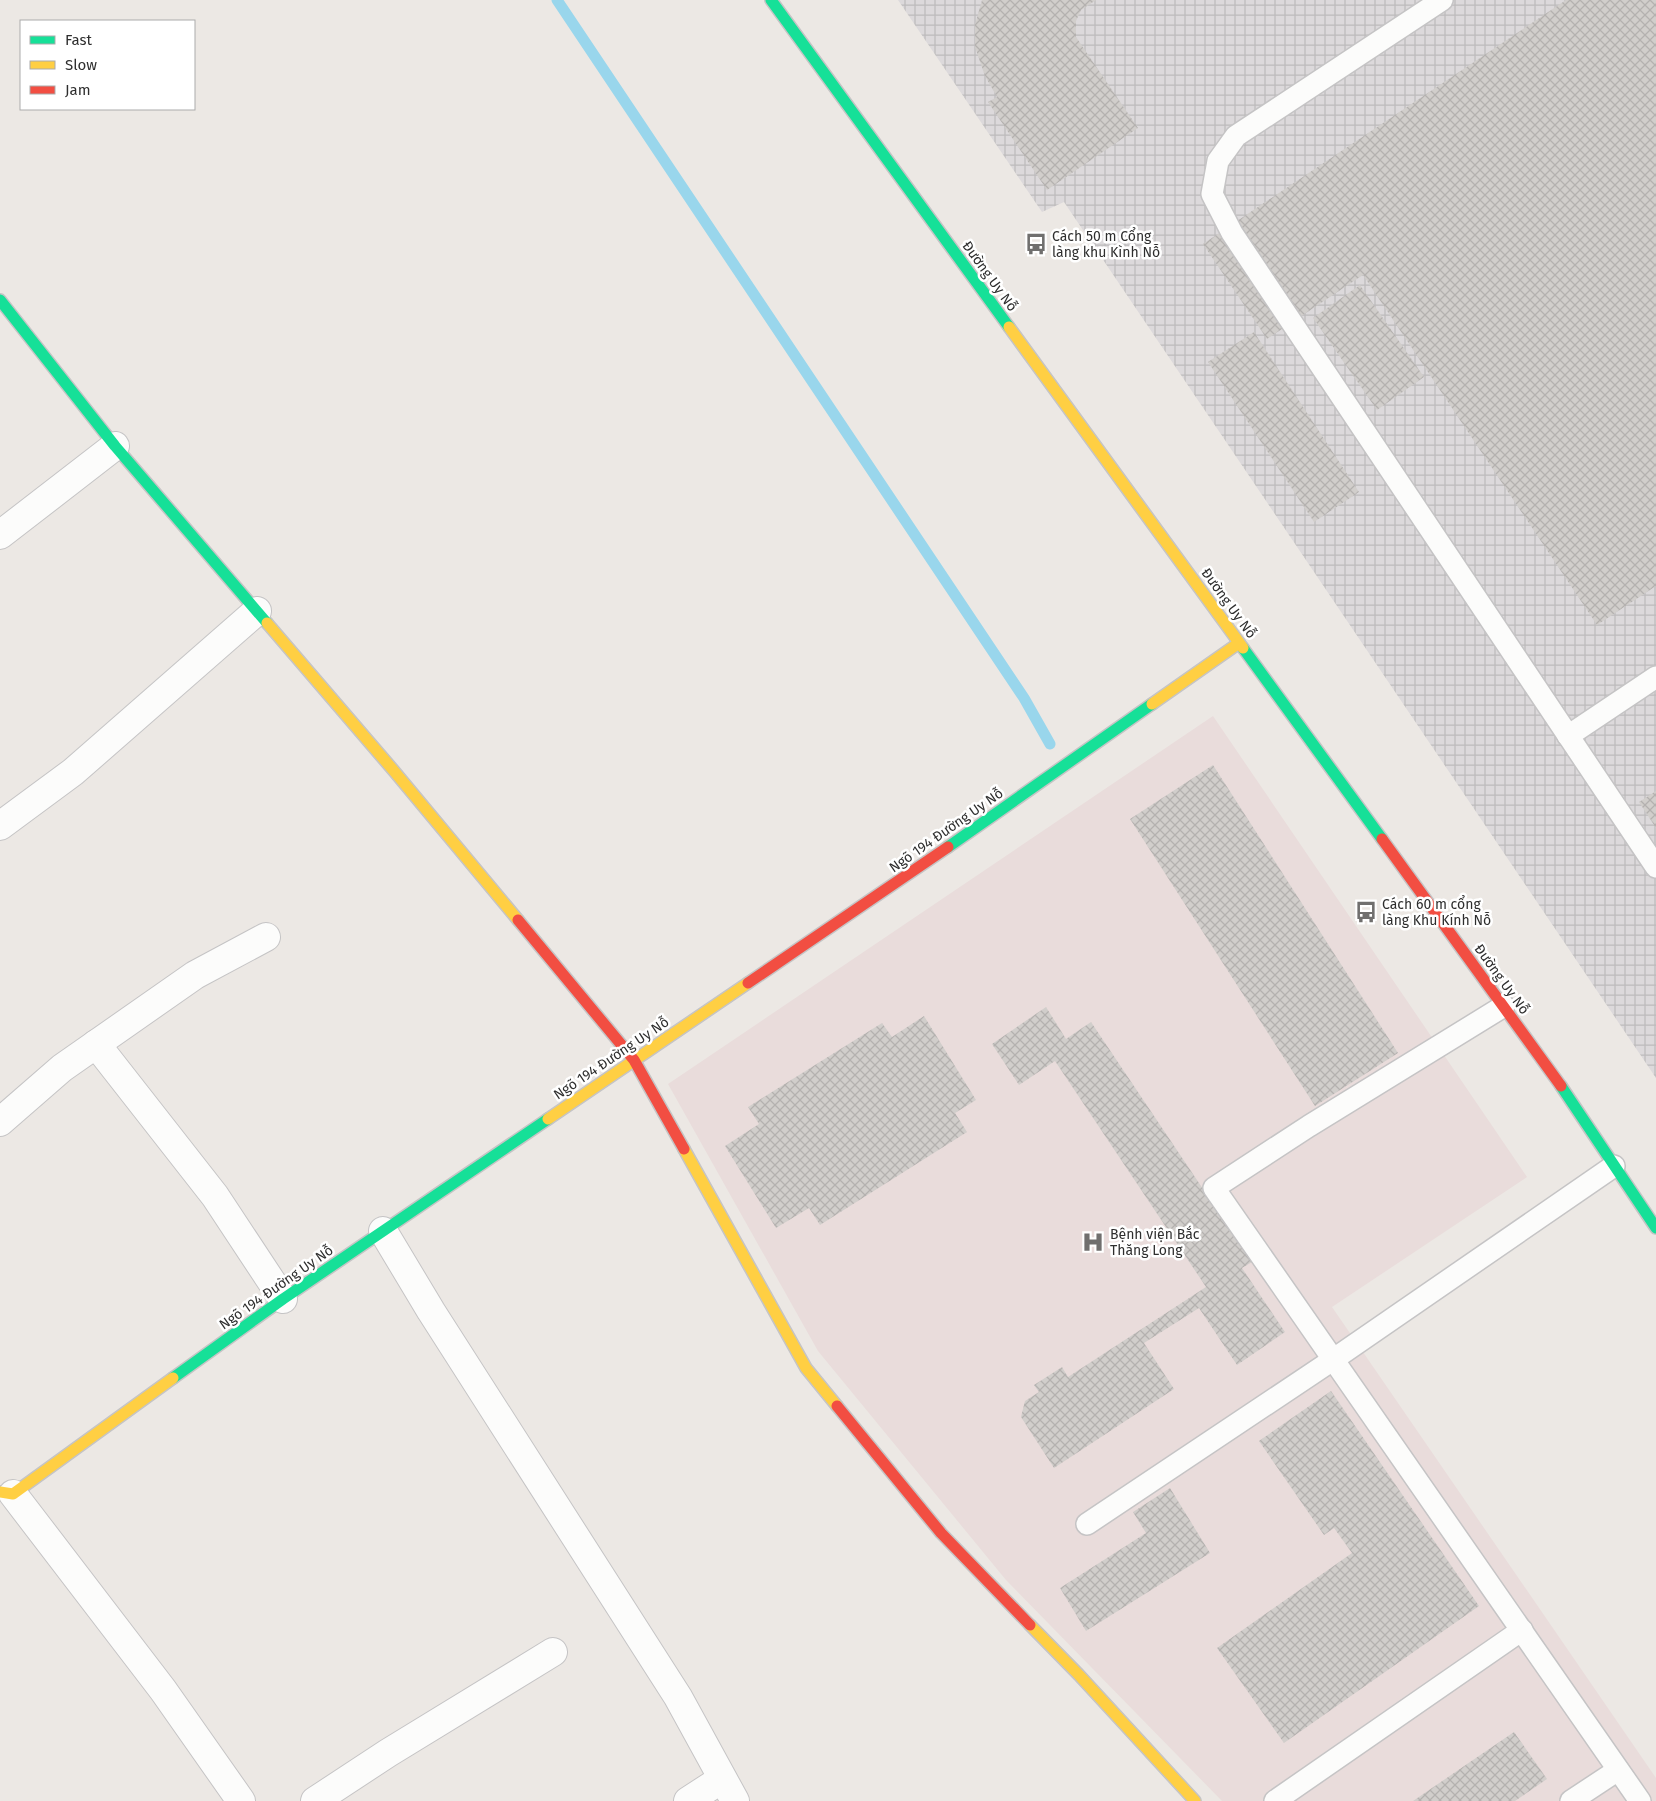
<svg xmlns="http://www.w3.org/2000/svg" width="1656" height="1801" font-family="'Fira Sans',sans-serif">
<style>
.industrial{fill:url(#industrial-grid)}
.medical{fill:#e9dcdb}
.lines{fill:none;stroke-linecap:round;stroke-linejoin:round}
.stream{stroke:#99d6ec;stroke-width:11}
.building{fill:url(#building-cross-hatch)}
.lane-casing{stroke:#c5c4c5;stroke-width:24}
.street-casing{stroke:#c5c4c5;stroke-width:30}
.fast-casing{stroke:#c5c4c5;stroke-width:14}
.slow-casing{stroke:#c5c4c5;stroke-width:14}
.jam-casing{stroke:#c5c4c5;stroke-width:14}
.lane{stroke:#fcfcfb;stroke-width:21}
.street{stroke:#fcfcfb;stroke-width:28}
.fast{stroke:#16e098;stroke-width:11}
.slow{stroke:#ffcf43;stroke-width:11}
.jam{stroke:#f24e42;stroke-width:11}
.labels{text-anchor:middle;stroke-width:5;stroke-linejoin:round;paint-order:stroke}
.poi-label{font-size:14px;fill:#2e2e2e;stroke:#fff;text-anchor:start}
.street-label{font-size:14px;fill:#2e2e2e;stroke:#fff}
</style>
<defs>
<pattern id="industrial-grid" width="8" height="8" patternUnits="userSpaceOnUse" patternTransform="scale(1.25)"><rect width="8" height="8" fill="#dcd9db"/><path d="M0 4h8M4 0v8" fill="none" stroke="#bdbbbc"/></pattern>
<pattern id="building-cross-hatch" width="8" height="8" patternUnits="userSpaceOnUse" patternTransform="scale(1.25)"><rect width="8" height="8" fill="#d1cecb"/><path d="M0 0l8 8M0 8l8-8" fill="none" stroke="#b4b1af"/></pattern>
</defs>
<rect width="100%" height="100%" fill="#ece8e4"/>
<!-- industrial -->
<polygon class="industrial" points="898,0 1656,0 1656,1078 1064,202 1042,212"/>
<!-- medical -->
<polygon class="medical" points="1213,716 1527,1177 1332,1307 1656,1778 1656,1801 1222,1801 1006,1580 818,1351 668,1084"/>
<g class="lines">
<!-- stream -->
<polyline class="stream" points="557,0 1024,698 1050,744"/>
</g>
<!-- building -->
<g class="building">
<polygon points="982,0 1096,0 1081,10 1076,21 1076,37 1138,128 1047,190 988,102 997,97 985,76 975,47 975,25"/>
<polygon points="1566,0 1656,0 1656,586 1597,625 1363,275 1267,339 1203,244"/>
<polygon points="1360,285 1424,377 1377,410 1313,318"/>
<polygon points="1254,332 1359,492 1314,522 1208,362"/>
<polygon points="1213,765 1398,1053 1315,1106 1130,819"/>
<polygon points="1656,791 1656,828 1639,802"/>
<polygon points="1046,1007 1066,1039 1091,1022 1252,1262 1242,1268 1285,1332 1237,1365 1199,1308 1144,1343 1174,1389 1054,1468 1021,1417 1025,1401 1039,1392 1034,1385 1062,1367 1068,1377 1206,1287 1055,1061 1019,1085 992,1044"/>
<polygon points="924,1016 976,1100 955,1113 967,1132 820,1225 809,1208 776,1228 725,1146 759,1124 748,1107 882,1023 892,1037"/>
<polygon points="1331,1391 1479,1606 1284,1743 1217,1648 1352,1553 1334,1528 1324,1535 1259,1441"/>
<polygon points="1170,1488 1210,1553 1086,1631 1060,1588 1146,1533 1133,1512"/>
<polygon points="1514,1732 1547,1779 1515,1801 1413,1801"/>
</g>
<g class="lines">
<!-- lane casing -->
<g class="lane-casing">
<g id="lane">
<polyline points="1442,0 1236,136 1218,161 1212,194 1232,233 1656,867"/>
<polyline points="1568,736 1656,677"/>
<polyline points="1504,1006 1309,1126 1214,1188 1640,1801"/>
<polyline points="1087,1524 1334,1359 1614,1166"/>
<polyline points="1275,1801 1522,1630"/>
<polyline points="1571,1801 1618,1770"/>
</g>
</g>
<!-- street casing -->
<g class="street-casing">
<g id="street">
<polyline points="0,535 115,446"/>
<polyline points="0,826 73,772 257,611"/>
<polyline points="96,1044 215,1196 283,1299"/>
<polyline points="0,1122 62,1068 195,975 266,937"/>
<polyline points="383,1231 431,1311 678,1697 735,1801"/>
<polyline points="13,1494 163,1690 241,1801"/>
<polyline points="315,1801 388,1753 553,1652"/>
<polyline points="688,1801 722,1779"/>
</g>
</g>
<!-- fast casing -->
<g class="fast-casing">
<g id="fast">
<polyline points="771,0 1009,327"/>
<polyline points="0,300 115,446 267,623"/>
<polyline points="1243,648 1382,839"/>
<polyline points="948,847 1152,704"/>
<polyline points="1561,1086 1656,1228"/>
<polyline points="173,1378 283,1299 548,1119"/>
</g>
</g>
<!-- slow casing -->
<g class="slow-casing">
<g id="slow">
<polyline points="1009,327 1243,648"/>
<polyline points="267,623 394,771 518,920"/>
<polyline points="1152,704 1239,643"/>
<polyline points="548,1119 748,983"/>
<polyline points="684,1149 806,1368 837,1406"/>
<polyline points="0,1492 13,1494 173,1378"/>
<polyline points="1030,1625 1079,1675 1195,1801"/>
</g>
</g>
<!-- jam casing -->
<g class="jam-casing">
<g id="jam">
<polyline points="1382,839 1561,1086"/>
<polyline points="518,920 634,1060 684,1149"/>
<polyline points="748,983 948,847"/>
<polyline points="837,1406 941,1533 1030,1625"/>
</g>
</g>
<!-- lane -->
<use href="#lane" class="lane"/>
<!-- street -->
<use href="#street" class="street"/>
<!-- fast -->
<use href="#fast" class="fast"/>
<!-- slow -->
<use href="#slow" class="slow"/>
<!-- jam -->
<use href="#jam" class="jam"/>
</g>
<!-- icons -->
<defs>
<g id="bus-bare" transform="scale(1.725)"><path d="M-5-6H5V4H4V6H2V4H-2V6H-4V4H-5ZM-3.5-4V0h7V-4ZM-3.5 1.2v1.5H-2V1.2ZM2 1.2v1.5H3.5V1.2Z" fill="#706f6e" stroke="#fff" stroke-width="2.5" paint-order="stroke"/></g>
<g id="hospital-bare" transform="scale(1.725)"><path d="M-5-5h3v3.5h4V-5h3V5h-3V1.5h-4V5h-3Z" fill="#706f6e" stroke="#fff" stroke-width="2.5" paint-order="stroke"/></g>
</defs>
<g fill-rule="evenodd">
<use href="#bus-bare" x="1036" y="244"/>
<use href="#bus-bare" x="1366" y="912"/>
<use href="#hospital-bare" x="1093" y="1242"/>
</g>
<g class="labels">
<!-- poi labels -->
<g class="poi-label">
<text x="1052" y="241">Cách 50 m Cổng<tspan x="1052" dy="16">làng khu Kình Nỗ</tspan></text>
<text x="1382" y="909">Cách 60 m cổng<tspan x="1382" dy="16">làng Khu Kính Nỗ</tspan></text>
<text x="1110" y="1239">Bệnh viện Bắc<tspan x="1110" dy="16">Thăng Long</tspan></text>
</g>
<!-- street labels -->
<g class="street-label">
<text transform="translate(990 276) rotate(54)" y="5">Đường Uy Nỗ</text>
<text transform="translate(1229 603) rotate(54)" y="5">Đường Uy Nỗ</text>
<text transform="translate(946 830) rotate(-35)" y="5">Ngõ 194 Đường Uy Nỗ</text>
<text transform="translate(1502 979) rotate(54)" y="5">Đường Uy Nỗ</text>
<text transform="translate(611 1058) rotate(-34)" y="5">Ngõ 194 Đường Uy Nỗ</text>
<text transform="translate(276 1287) rotate(-35)" y="5">Ngõ 194 Đường Uy Nỗ</text>
</g>
</g>
<!-- legend -->
<rect x="20" y="20" width="175" height="90" fill="#ffffff" stroke="#ababab"/>
<rect x="30" y="36" width="25" height="8" fill="#16e098" stroke="#ababab"/>
<text x="65" y="45" font-size="15" fill="#2e2e2e">Fast</text>
<rect x="30" y="61" width="25" height="8" fill="#ffcf43" stroke="#ababab"/>
<text x="65" y="70" font-size="15" fill="#2e2e2e">Slow</text>
<rect x="30" y="86" width="25" height="8" fill="#f24e42" stroke="#ababab"/>
<text x="65" y="95" font-size="15" fill="#2e2e2e">Jam</text>
</svg>
